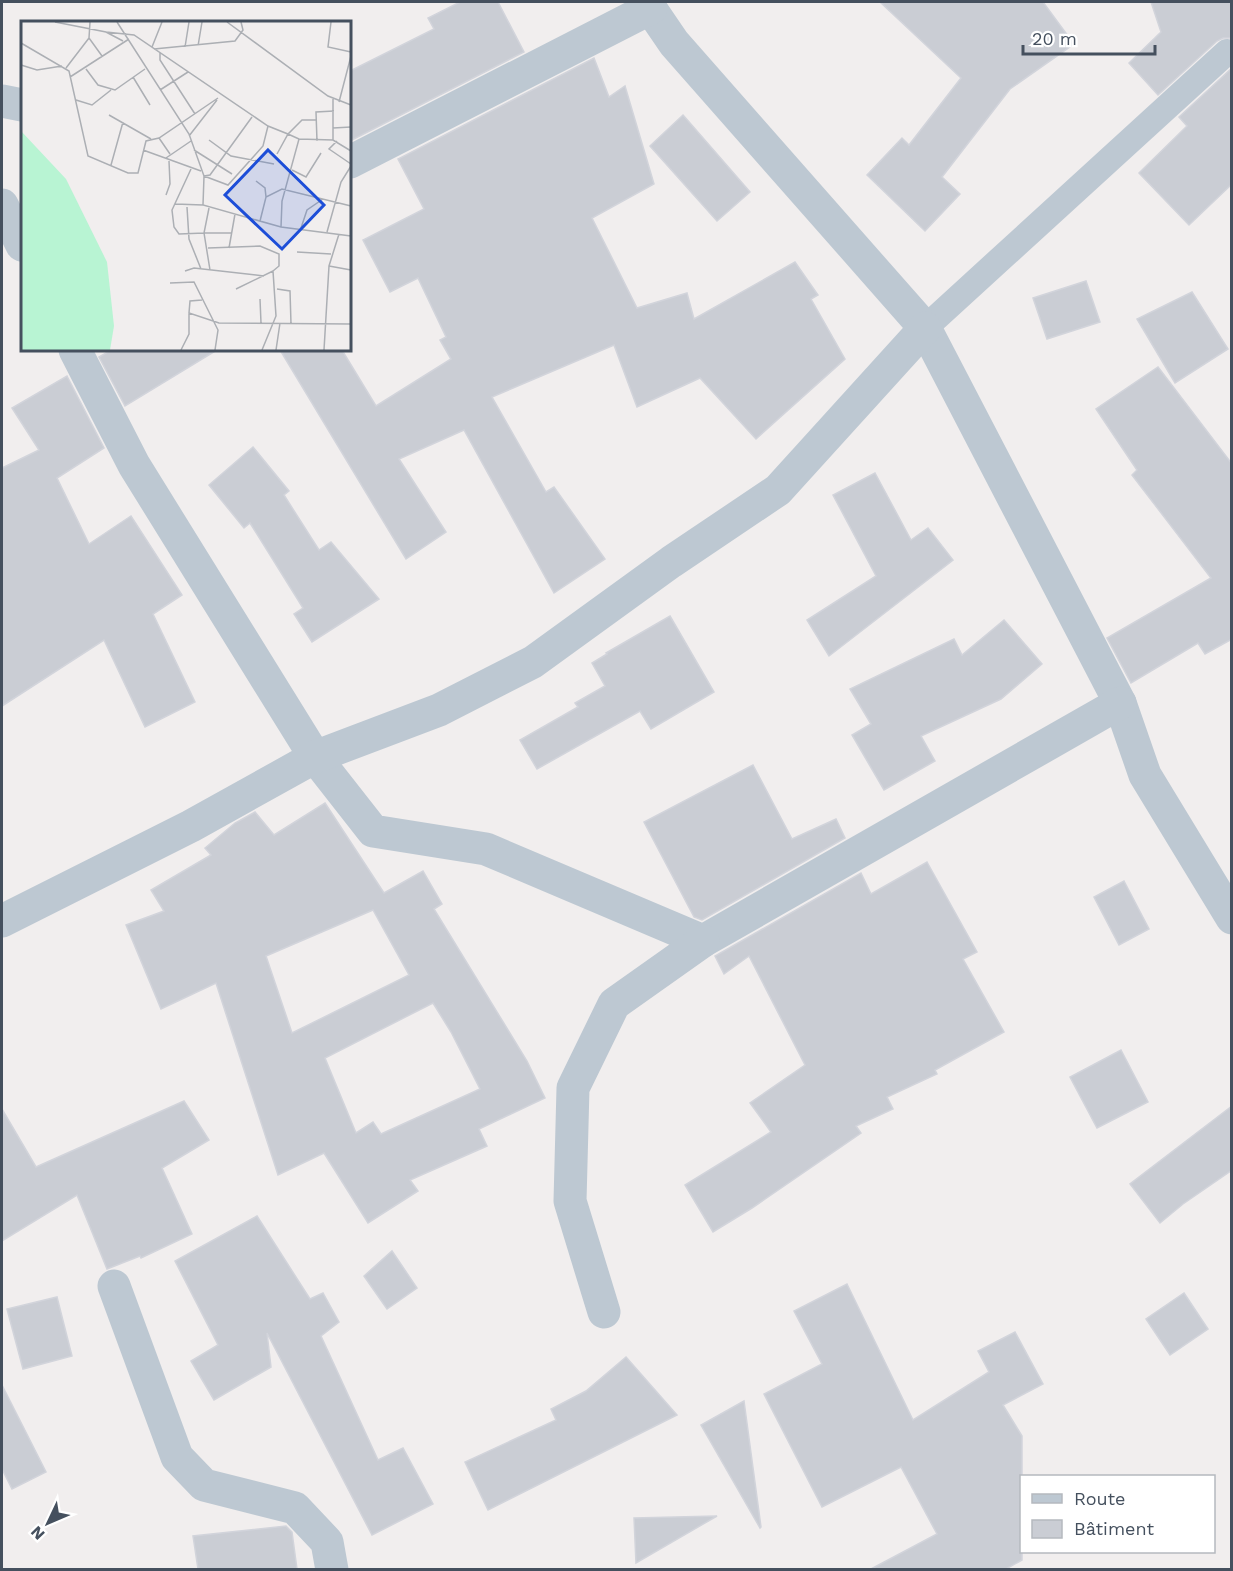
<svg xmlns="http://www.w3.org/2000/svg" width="1233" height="1571" font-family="'Work Sans',sans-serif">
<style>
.building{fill:#cacdd4;stroke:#d2d4db;stroke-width:1.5;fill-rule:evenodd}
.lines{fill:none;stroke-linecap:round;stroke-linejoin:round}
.lane{stroke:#bdc8d2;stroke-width:26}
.street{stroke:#bdc8d2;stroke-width:33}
.inset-road{fill:none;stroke:#acafb4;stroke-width:1.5}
.view{fill:#1d4ed8;fill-opacity:0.15;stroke:#1d4ed8;stroke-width:3}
.inset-edge{fill:none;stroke:#45505e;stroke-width:3}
</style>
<rect width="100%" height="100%" fill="#f1eeee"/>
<!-- building -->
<g class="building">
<polygon points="460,2 498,2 524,52 350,141 350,71 434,29 428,18"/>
<polygon points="880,2 1043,2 1074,44 1010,89 942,177 960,194 925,231 867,175 902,138 909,145 961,78"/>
<polygon points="1151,2 1232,2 1232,38 1223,38 1217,41 1158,95 1129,63 1161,32"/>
<polygon points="594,58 609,97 625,86 654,184 592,218 637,308 687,293 694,319 795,262 818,295 811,299 845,359 756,439 700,378 637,407 614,345 492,397 546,492 554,487 605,559 554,593 464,430 399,459 446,532 406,559 280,350 342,350 376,406 451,359 440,340 446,337 418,278 390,292 363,240 424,209 398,159"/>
<polygon points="1232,68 1232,184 1189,225 1139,173 1187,126 1179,117"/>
<polygon points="683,115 750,192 717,221 650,146"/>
<polygon points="1086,281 1100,322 1047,339 1033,298"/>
<polygon points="1192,292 1228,349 1175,383 1137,319"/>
<polygon points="111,350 217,350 125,406 99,357"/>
<polygon points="1158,367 1232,464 1232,639 1205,654 1198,643 1131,683 1107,638 1211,578 1132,475 1137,470 1096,409"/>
<polygon points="67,376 104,448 57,478 89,544 131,516 182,595 153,614 195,702 145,727 104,640 2,706 2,468 39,450 12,408"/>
<polygon points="253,447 289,491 284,495 319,550 331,542 379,599 312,642 294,614 303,608 250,523 244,528 209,485"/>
<polygon points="875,473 911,540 928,528 953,560 829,656 807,620 876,576 833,495"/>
<polygon points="670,616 714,692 651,729 640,711 537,769 520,740 578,707 575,703 605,686 592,663 607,654 606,653"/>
<polygon points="1004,620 1042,664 1001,699 921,736 935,761 884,790 852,735 871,724 850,689 954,639 962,655"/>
<polygon points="753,765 792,839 836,819 845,838 702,920 694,917 644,822"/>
<path d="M325,803L384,893L423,871L442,904L434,909L527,1061L545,1098L479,1129L487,1146L410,1180L418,1191L368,1223L324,1153L278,1175L216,983L161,1009L126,925L164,911L151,890L211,855L205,848L235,823L255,812L274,835ZM373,910L409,975L292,1033L266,956ZM433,1003L451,1032L480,1089L381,1134L373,1122L356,1133L325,1058Z"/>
<polygon points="927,862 977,952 963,959 1004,1032 935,1070 937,1074 887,1097 893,1109 856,1126 861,1133 752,1208 713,1232 685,1185 771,1132 750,1103 805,1065 749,956 724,974 715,956 861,873 871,894"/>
<polygon points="1124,881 1149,929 1119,945 1094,897"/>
<polygon points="1121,1050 1148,1102 1097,1128 1070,1077"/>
<polygon points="184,1101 209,1140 162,1168 192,1234 141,1258 140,1256 107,1269 77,1195 2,1241 2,1109 36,1167"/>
<polygon points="1232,1106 1232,1170 1183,1204 1160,1223 1130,1184"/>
<polygon points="257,1216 310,1299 323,1293 339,1322 321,1336 378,1460 403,1448 433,1504 372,1535 267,1333 271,1367 214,1400 191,1361 218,1345 175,1261"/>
<polygon points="392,1251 417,1288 387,1309 364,1276"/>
<polygon points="847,1284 913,1420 989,1372 978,1351 1015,1332 1043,1384 1003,1405 1022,1436 1022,1560 1006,1569 871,1569 937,1534 901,1467 822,1507 764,1394 822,1364 794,1311"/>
<polygon points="1184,1293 1208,1329 1170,1355 1146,1319"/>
<polygon points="57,1297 72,1356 23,1369 7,1309"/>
<polygon points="626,1357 677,1415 488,1510 465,1462 556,1420 551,1409 586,1391"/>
<polygon points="2,1385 46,1472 12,1489 2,1469"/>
<polygon points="744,1401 761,1527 760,1528 701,1425"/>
<polygon points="717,1516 636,1563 634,1518"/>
<polygon points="286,1526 292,1532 297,1569 198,1569 193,1536"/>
</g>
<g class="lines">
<!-- lane -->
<polyline class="lane" points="925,328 1227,52"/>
<!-- street -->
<g class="street">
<polyline points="646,2 674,43 925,328 1120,703 1145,775 1232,918"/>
<polyline points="2,101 22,105"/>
<polyline points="350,162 651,8"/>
<polyline points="2,205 22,245"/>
<polyline points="75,350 134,465 315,757 373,831 486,849 703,941 1120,703"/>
<polyline points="2,921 191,826 315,757 439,710 533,662 671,562 778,490 925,328"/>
<polyline points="114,1286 177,1457 204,1485 295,1508 327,1542 332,1570"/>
<polyline points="604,1312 570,1201 573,1088 614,1004 703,941"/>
</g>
</g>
<!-- overview -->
<g transform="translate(21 21)">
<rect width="330" height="330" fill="#f1eeee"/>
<path d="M0,110L45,158L86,241L93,305L89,329H0Z" fill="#b8f4d3"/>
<path class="inset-road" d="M34,1L85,11L102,20M69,1L68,17L81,35M96,1L168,113L183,155L182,184L260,206L330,215M206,1L307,75L330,84M310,1L307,26L330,31M85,11L113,14L247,105L267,113L281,99H296M0,22L48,50L67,135L107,152H117L125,120L138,117L197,77M177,25L181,1M131,26L141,1M164,26L168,1M133,28L214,20L222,9L220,1M139,32V39L174,93M0,44L16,49L41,45M45,47L68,17M65,48L77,64L94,69L124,48M49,56L108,18M112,56L129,84M139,69L167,51M55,79L71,84L90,69M318,81L330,35M88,94L130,118M312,107L330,106M168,115L196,79M138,117L149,133M188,119L210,135L253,143M312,119V78M296,120L295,91L313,90M316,120L308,128L330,143M122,129L180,150M173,129L211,153M256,133L267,113L278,118M145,137L170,120M90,144L102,101M170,148L151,189L153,206L158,213L183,212L189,249M271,149L285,156L300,132M183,155L207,164L242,125L247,105M183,155L189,154L231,96M235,160L244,167L245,176M145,174L149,163L148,140M154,183L182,184M166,186L168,218L180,248M188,187L183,212H211M239,200L245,176L261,168L330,185M260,206L261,180L278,118L312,119L330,130M280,207L286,189L302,178M306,211L320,161L330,145M187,227L239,225L258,233V245L252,250L255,295L241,329M208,227L214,193M276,231L310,233M308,245L330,249M164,250L173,247L243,255M149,262L173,261L197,309L194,329M215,268L252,250M256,268L269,270L270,303M239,278L240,302M181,279L169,280L168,292L198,302L330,303M160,329L168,313V292M255,329L259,302M303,329L308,245L318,213"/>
<path class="view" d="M247,129L303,184L261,228L204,174Z"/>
<rect width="330" height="330" class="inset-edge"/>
</g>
<!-- border -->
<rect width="1233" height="1571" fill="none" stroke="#45505e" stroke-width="6"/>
<!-- legend -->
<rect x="1020" y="1475" width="195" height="78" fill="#ffffff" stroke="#b5b9bf" stroke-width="1.5"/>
<rect x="1032" y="1494" width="30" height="9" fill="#bdc8d2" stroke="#b5b9bf" stroke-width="1.5"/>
<text x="1074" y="1505" font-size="18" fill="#45505e">Route</text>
<rect x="1032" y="1520" width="30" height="18" fill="#cacdd4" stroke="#b5b9bf" stroke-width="1.5"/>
<text x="1074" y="1535" font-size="18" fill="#45505e">Bâtiment</text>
<!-- north arrow -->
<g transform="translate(48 1523) rotate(226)" stroke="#ffffff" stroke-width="4.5" paint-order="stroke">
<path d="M0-4.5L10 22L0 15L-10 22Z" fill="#45505e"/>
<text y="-9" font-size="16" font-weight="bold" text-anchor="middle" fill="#45505e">N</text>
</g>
<!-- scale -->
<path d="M1023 45v9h132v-9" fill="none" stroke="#45505e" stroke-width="3"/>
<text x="1032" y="45" font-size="18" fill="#45505e" stroke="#ffffff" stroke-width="4.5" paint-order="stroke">20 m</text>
</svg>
